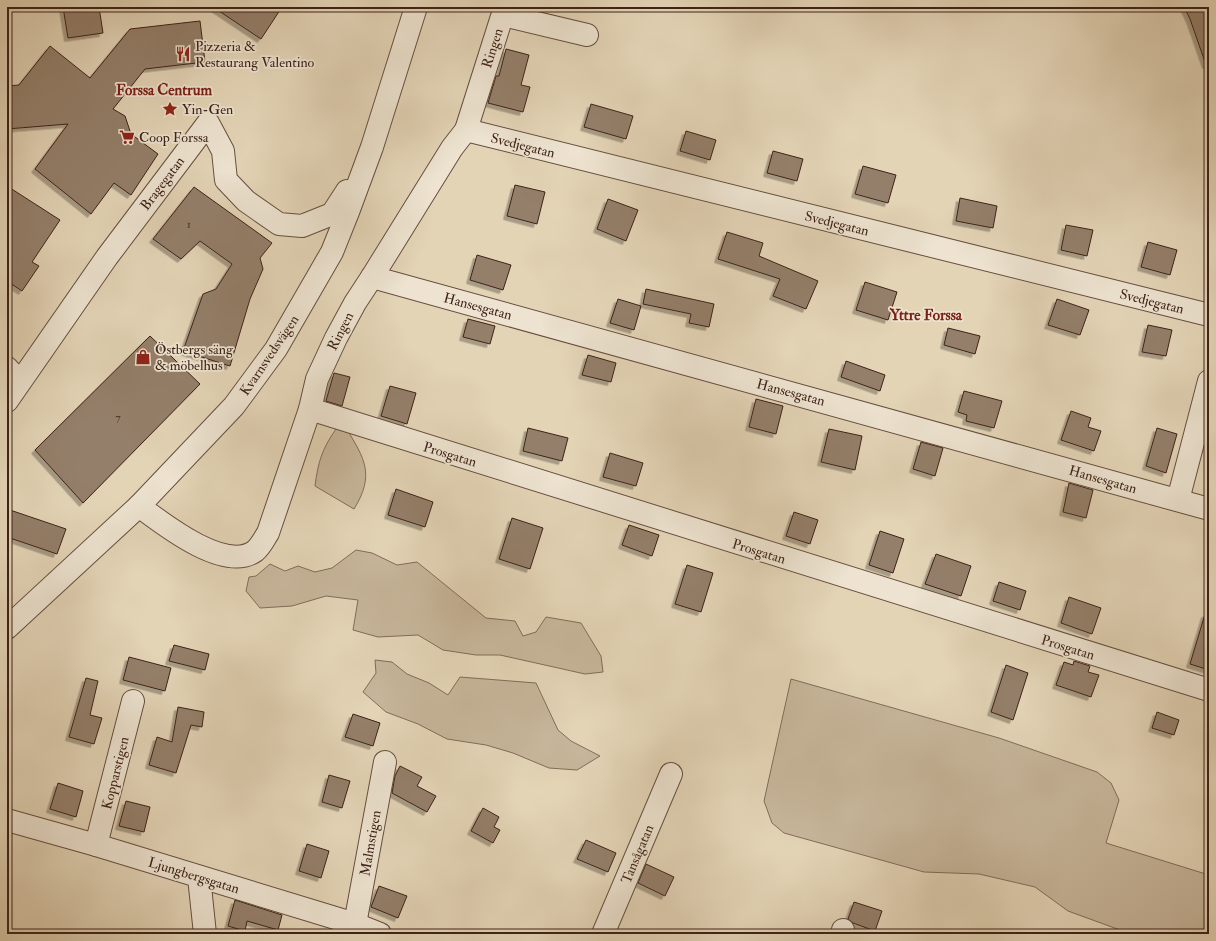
<svg xmlns="http://www.w3.org/2000/svg" width="1216" height="941" font-family="'IM FELL Double Pica',serif">
<style>
.green{fill:#c7b69b;stroke:#826c5a}
.building{fill:#947f6a;stroke:#3e2218;filter:url(#shadow)}
.lines{fill:none;stroke-linecap:round;stroke-linejoin:round}
.minor-casing{stroke:#674e40;stroke-width:24}
.minor{stroke:#ede3d0;stroke-width:22}
.labels{text-anchor:middle;stroke-width:3.5;stroke-linejoin:round;paint-order:stroke}
.number-label{font-size:12px;fill:#54392c}
.poi-label{font-size:14px;fill:#3e2218;stroke:#ede3d0;text-anchor:start}
.street-label{font-size:14px;fill:#3e2218;stroke:#ede3d0}
.neighbourhood-label{font-size:15px;font-weight:bold;fill:#7a1f14;stroke:#ede3d0}
</style>
<defs>
<filter id="shadow"><feDropShadow dx="-3.5" dy="3.5" stdDeviation="0" flood-color="#0004"/></filter>
</defs>
<rect width="100%" height="100%" fill="#e3d4b6"/>
<filter id="stains"><feTurbulence type="fractalNoise" baseFrequency=".005" numOctaves="4"/><feColorMatrix values="0 0 0 0 .2 0 0 0 0 .09 0 0 0 0 .02 0 0 0 .5 -.17"/></filter>
<radialGradient id="worn" r=".72"><stop offset=".6" stop-color="#630" stop-opacity="0"/><stop offset="1" stop-color="#630" stop-opacity=".3"/></radialGradient>
<!-- green -->
<g class="green">
<path d="M346,428C365,459 375,475 354,509L315,486C318,462 322,449 336,429Z"/>
<polygon points="356,550 372,553 397,565 417,562 486,618 515,621 523,636 536,632 546,617 581,623 601,656 603,672 585,674 500,655 476,655 443,650 418,635 378,637 353,630 358,600 326,596 292,606 260,608 246,591 249,577 256,576 270,564 285,571 298,566 315,572 332,568"/>
<polygon points="375,660 392,662 407,674 429,683 448,695 460,677 536,683 558,730 571,741 600,756 577,770 549,768 513,753 486,745 447,739 418,724 386,712 363,692 376,673"/>
<polygon points="791,679 999,738 1097,772 1111,783 1119,800 1106,843 1209,875 1209,934 1131,934 1068,911 1035,887 979,874 924,872 784,833 772,823 764,801"/>
</g>
<!-- building -->
<g class="building">
<polygon points="63,7 99,7 103,33 68,38"/>
<polygon points="213,7 282,7 261,39"/>
<polygon points="1184,7 1209,7 1209,65 1206,65 1190,19"/>
<polygon points="200,21 205,62 145,69 113,109 125,116 131,134 158,154 131,195 114,183 91,214 35,169 68,124 7,129 7,86 19,85 50,46 90,78 130,29"/>
<polygon points="506,49 529,55 521,85 530,87 523,112 488,103 496,76 499,76"/>
<polygon points="591,104 633,116 626,139 584,127"/>
<polygon points="686,131 716,140 710,160 680,151"/>
<polygon points="773,151 803,159 797,181 767,173"/>
<polygon points="863,166 896,175 888,203 855,194"/>
<polygon points="515,185 545,192 537,224 507,216"/>
<polygon points="7,186 60,220 32,262 39,266 22,291 7,281"/>
<polygon points="194,187 272,243 260,258 263,269 250,299 230,366 183,351 203,294 216,289 232,264 200,241 181,259 153,239"/>
<polygon points="960,198 997,206 993,228 956,221"/>
<polygon points="608,199 638,210 626,241 597,229"/>
<polygon points="1066,225 1093,230 1087,256 1061,250"/>
<polygon points="727,232 763,243 759,256 818,281 806,309 773,296 780,279 718,259"/>
<polygon points="1148,242 1177,250 1170,275 1141,267"/>
<polygon points="477,255 511,265 503,290 470,280"/>
<polygon points="865,282 897,292 888,320 856,310"/>
<polygon points="646,289 714,304 709,327 689,323 691,314 643,304"/>
<polygon points="618,299 641,306 634,330 610,323"/>
<polygon points="1057,299 1089,310 1080,335 1048,325"/>
<polygon points="468,319 495,326 490,344 463,337"/>
<polygon points="1148,325 1172,330 1166,356 1142,352"/>
<polygon points="948,328 980,336 975,354 944,345"/>
<polygon points="150,336 200,384 83,503 35,450"/>
<polygon points="588,355 616,363 611,382 582,375"/>
<polygon points="846,361 885,375 880,391 841,377"/>
<polygon points="334,373 350,377 342,406 326,401"/>
<polygon points="390,386 416,393 407,424 381,416"/>
<polygon points="964,391 1002,401 994,428 966,421 967,415 958,412"/>
<polygon points="756,399 783,406 776,434 749,427"/>
<polygon points="1071,411 1091,418 1088,427 1101,431 1094,451 1061,440"/>
<polygon points="528,428 568,438 562,461 523,451"/>
<polygon points="1157,428 1177,434 1166,473 1146,466"/>
<polygon points="829,429 862,436 855,470 821,462"/>
<polygon points="921,442 943,448 935,476 913,469"/>
<polygon points="610,453 643,463 636,486 603,477"/>
<polygon points="1069,483 1093,490 1086,518 1063,512"/>
<polygon points="396,489 433,502 425,527 388,515"/>
<polygon points="7,509 66,529 57,554 7,537"/>
<polygon points="794,512 818,520 810,544 786,536"/>
<polygon points="512,518 543,528 530,569 499,559"/>
<polygon points="629,525 659,535 652,556 622,545"/>
<polygon points="880,531 904,539 893,573 869,565"/>
<polygon points="936,554 971,566 961,596 925,584"/>
<polygon points="687,565 713,573 701,612 675,604"/>
<polygon points="999,582 1026,591 1020,610 993,601"/>
<polygon points="1069,597 1101,608 1092,634 1061,623"/>
<polygon points="1205,614 1209,614 1209,670 1190,664"/>
<polygon points="174,645 209,654 205,670 169,661"/>
<polygon points="129,657 171,668 165,691 123,680"/>
<polygon points="1074,661 1090,666 1088,672 1099,675 1091,697 1056,685 1064,662 1073,665"/>
<polygon points="1006,665 1028,673 1013,720 991,712"/>
<polygon points="86,678 98,681 90,715 102,718 94,744 69,737"/>
<polygon points="178,707 204,712 202,727 191,725 176,773 149,765 157,737 172,742"/>
<polygon points="1157,712 1179,720 1174,735 1152,728"/>
<polygon points="353,714 380,723 373,746 345,737"/>
<polygon points="400,766 422,777 417,786 436,796 427,812 392,793 395,776"/>
<polygon points="329,775 350,781 342,808 322,802"/>
<polygon points="58,783 83,791 76,817 50,809"/>
<polygon points="126,801 150,807 144,832 119,826"/>
<polygon points="483,808 499,817 494,827 500,830 493,843 471,831"/>
<polygon points="586,840 616,853 608,872 577,859"/>
<polygon points="307,844 329,851 321,878 299,871"/>
<polygon points="646,864 674,877 665,896 638,883"/>
<polygon points="379,886 407,896 398,918 371,907"/>
<polygon points="235,900 282,915 278,930 247,921 245,931 228,926"/>
<polygon points="854,902 882,911 875,931 853,923 848,919"/>
</g>
<g class="lines">
<!-- minor casing -->
<g class="minor-casing">
<g id="minor">
<polyline points="503,15 587,35"/>
<polyline points="466,130 1209,315"/>
<polyline points="372,277 1209,509"/>
<polyline points="7,368 19,381"/>
<polyline points="7,401 107,257 208,123 223,151 226,180 246,201 279,224 302,226 332,214 347,191"/>
<polyline points="310,409 1209,690"/>
<polyline points="1178,500 1209,381"/>
<path d="M139,506C163,524 225,573 255,551C261,546 264,539 268,533L310,409L317,379L336,338L355,303L372,277L452,148L466,130L505,7"/>
<polyline points="7,628 139,506 234,406 276,349 332,252 348,212 372,147 416,7"/>
<polyline points="7,820 96,845 355,924 380,934"/>
<polyline points="96,845 133,701"/>
<polyline points="199,877 205,934"/>
<polyline points="355,924 385,762"/>
<polyline points="603,934 671,774"/>
<polyline points="842,934 843,930"/>
</g>
</g>
<!-- minor -->
<use href="#minor" class="minor"/>
</g>
<!-- icons -->
<defs>
<g id="restaurant-bare" transform="scale(1.2)"><path d="M-5-6h1v4h1v-4h1v4h1v-4h1v5L-1.5 .5V6h-2V.5L-5-1ZM5-6V6H3V1.5H1.5Q1.5-4 5-6Z" fill="#8f2418" stroke="#ede3d0" stroke-width="2.5" paint-order="stroke"/></g>
<g id="sight-bare" transform="scale(1.2)"><path d="M0-6L1.8-2.2L6-1.7L2.9 1.2L3.7 5.4L0 3.3L-3.7 5.4L-2.9 1.2L-6-1.7L-1.8-2.2Z" fill="#8f2418" stroke="#ede3d0" stroke-width="2.5" paint-order="stroke"/></g>
<g id="supermarket-bare" transform="scale(1.2)"><path d="M-6-5.5h2.5l.6 2H6L4.5 2H-2.5L-4.4-4H-6ZM-1.5 3.2a1.3 1.3 0 1 0 .1 0ZM3 3.2a1.3 1.3 0 1 0 .1 0Z" fill="#8f2418" stroke="#ede3d0" stroke-width="2.5" paint-order="stroke"/></g>
<g id="shop-bare" transform="scale(1.2)"><path d="M-5-2.5h2.3a2.7 3.5 0 0 1 5.4 0H5L5.5 6h-11ZM-1.5-2.5h3a1.5 2.3 0 0 0-3 0Z" fill="#8f2418" stroke="#ede3d0" stroke-width="2.5" paint-order="stroke"/></g>
</defs>
<g fill-rule="evenodd">
<use href="#restaurant-bare" x="183" y="54"/>
<use href="#sight-bare" x="170" y="109"/>
<use href="#supermarket-bare" x="127" y="137"/>
<use href="#shop-bare" x="143" y="357"/>
</g>
<g class="labels">
<!-- number labels -->
<g class="number-label">
<text x="189" y="228">1</text>
<text x="118" y="421">7</text>
</g>
<!-- poi labels -->
<g class="poi-label">
<text x="195" y="51">Pizzeria &amp;<tspan x="195" dy="16">Restaurang Valentino</tspan></text>
<text x="182" y="114">Yin-Gen</text>
<text x="139" y="142">Coop Forssa</text>
<text x="155" y="354">Östbergs säng<tspan x="155" dy="16">&amp; möbelhus</tspan></text>
</g>
<!-- street labels -->
<g class="street-label">
<text transform="translate(492 48) rotate(-72)" y="5">Ringen</text>
<text transform="translate(523 145) rotate(14)" y="5">Svedjegatan</text>
<text transform="translate(162 183) rotate(-53)" y="5">Bragegatan</text>
<text transform="translate(837 223) rotate(14)" y="5">Svedjegatan</text>
<text transform="translate(1152 301) rotate(14)" y="5">Svedjegatan</text>
<text transform="translate(478 306) rotate(15)" y="5">Hansesgatan</text>
<text transform="translate(340 331) rotate(-63)" y="5">Ringen</text>
<text transform="translate(269 355) rotate(-56)" y="5">Kvarnsvedsvägen</text>
<text transform="translate(791 392) rotate(15)" y="5">Hansesgatan</text>
<text transform="translate(450 454) rotate(17)" y="5">Prosgatan</text>
<text transform="translate(1103 479) rotate(16)" y="5">Hansesgatan</text>
<text transform="translate(759 551) rotate(17)" y="5">Prosgatan</text>
<text transform="translate(1068 647) rotate(17)" y="5">Prosgatan</text>
<text transform="translate(115 773) rotate(-76)" y="5">Kopparstigen</text>
<text transform="translate(370 843) rotate(-80)" y="5">Malmstigen</text>
<text transform="translate(637 854) rotate(-67)" y="5">Tansågatan</text>
<text transform="translate(194 875) rotate(17)" y="5">Ljungbergsgatan</text>
</g>
<!-- neighbourhood labels -->
<g class="neighbourhood-label">
<text x="164" y="95">Forssa Centrum</text>
<text x="926" y="320">Yttre Forssa</text>
</g>
</g>
<!-- margin -->
<rect width="1216" height="941" fill="none" stroke="#e3d4b6" stroke-width="24"/>
<rect x="8" y="8" width="1200" height="925" fill="none" stroke="#3e2218" stroke-width="2"/>
<rect x="12" y="12" width="1192" height="917" fill="none" stroke="#3e2218"/>
<rect width="100%" height="100%" filter="url(#stains)"/>
<rect width="100%" height="100%" fill="url(#worn)"/>
</svg>
